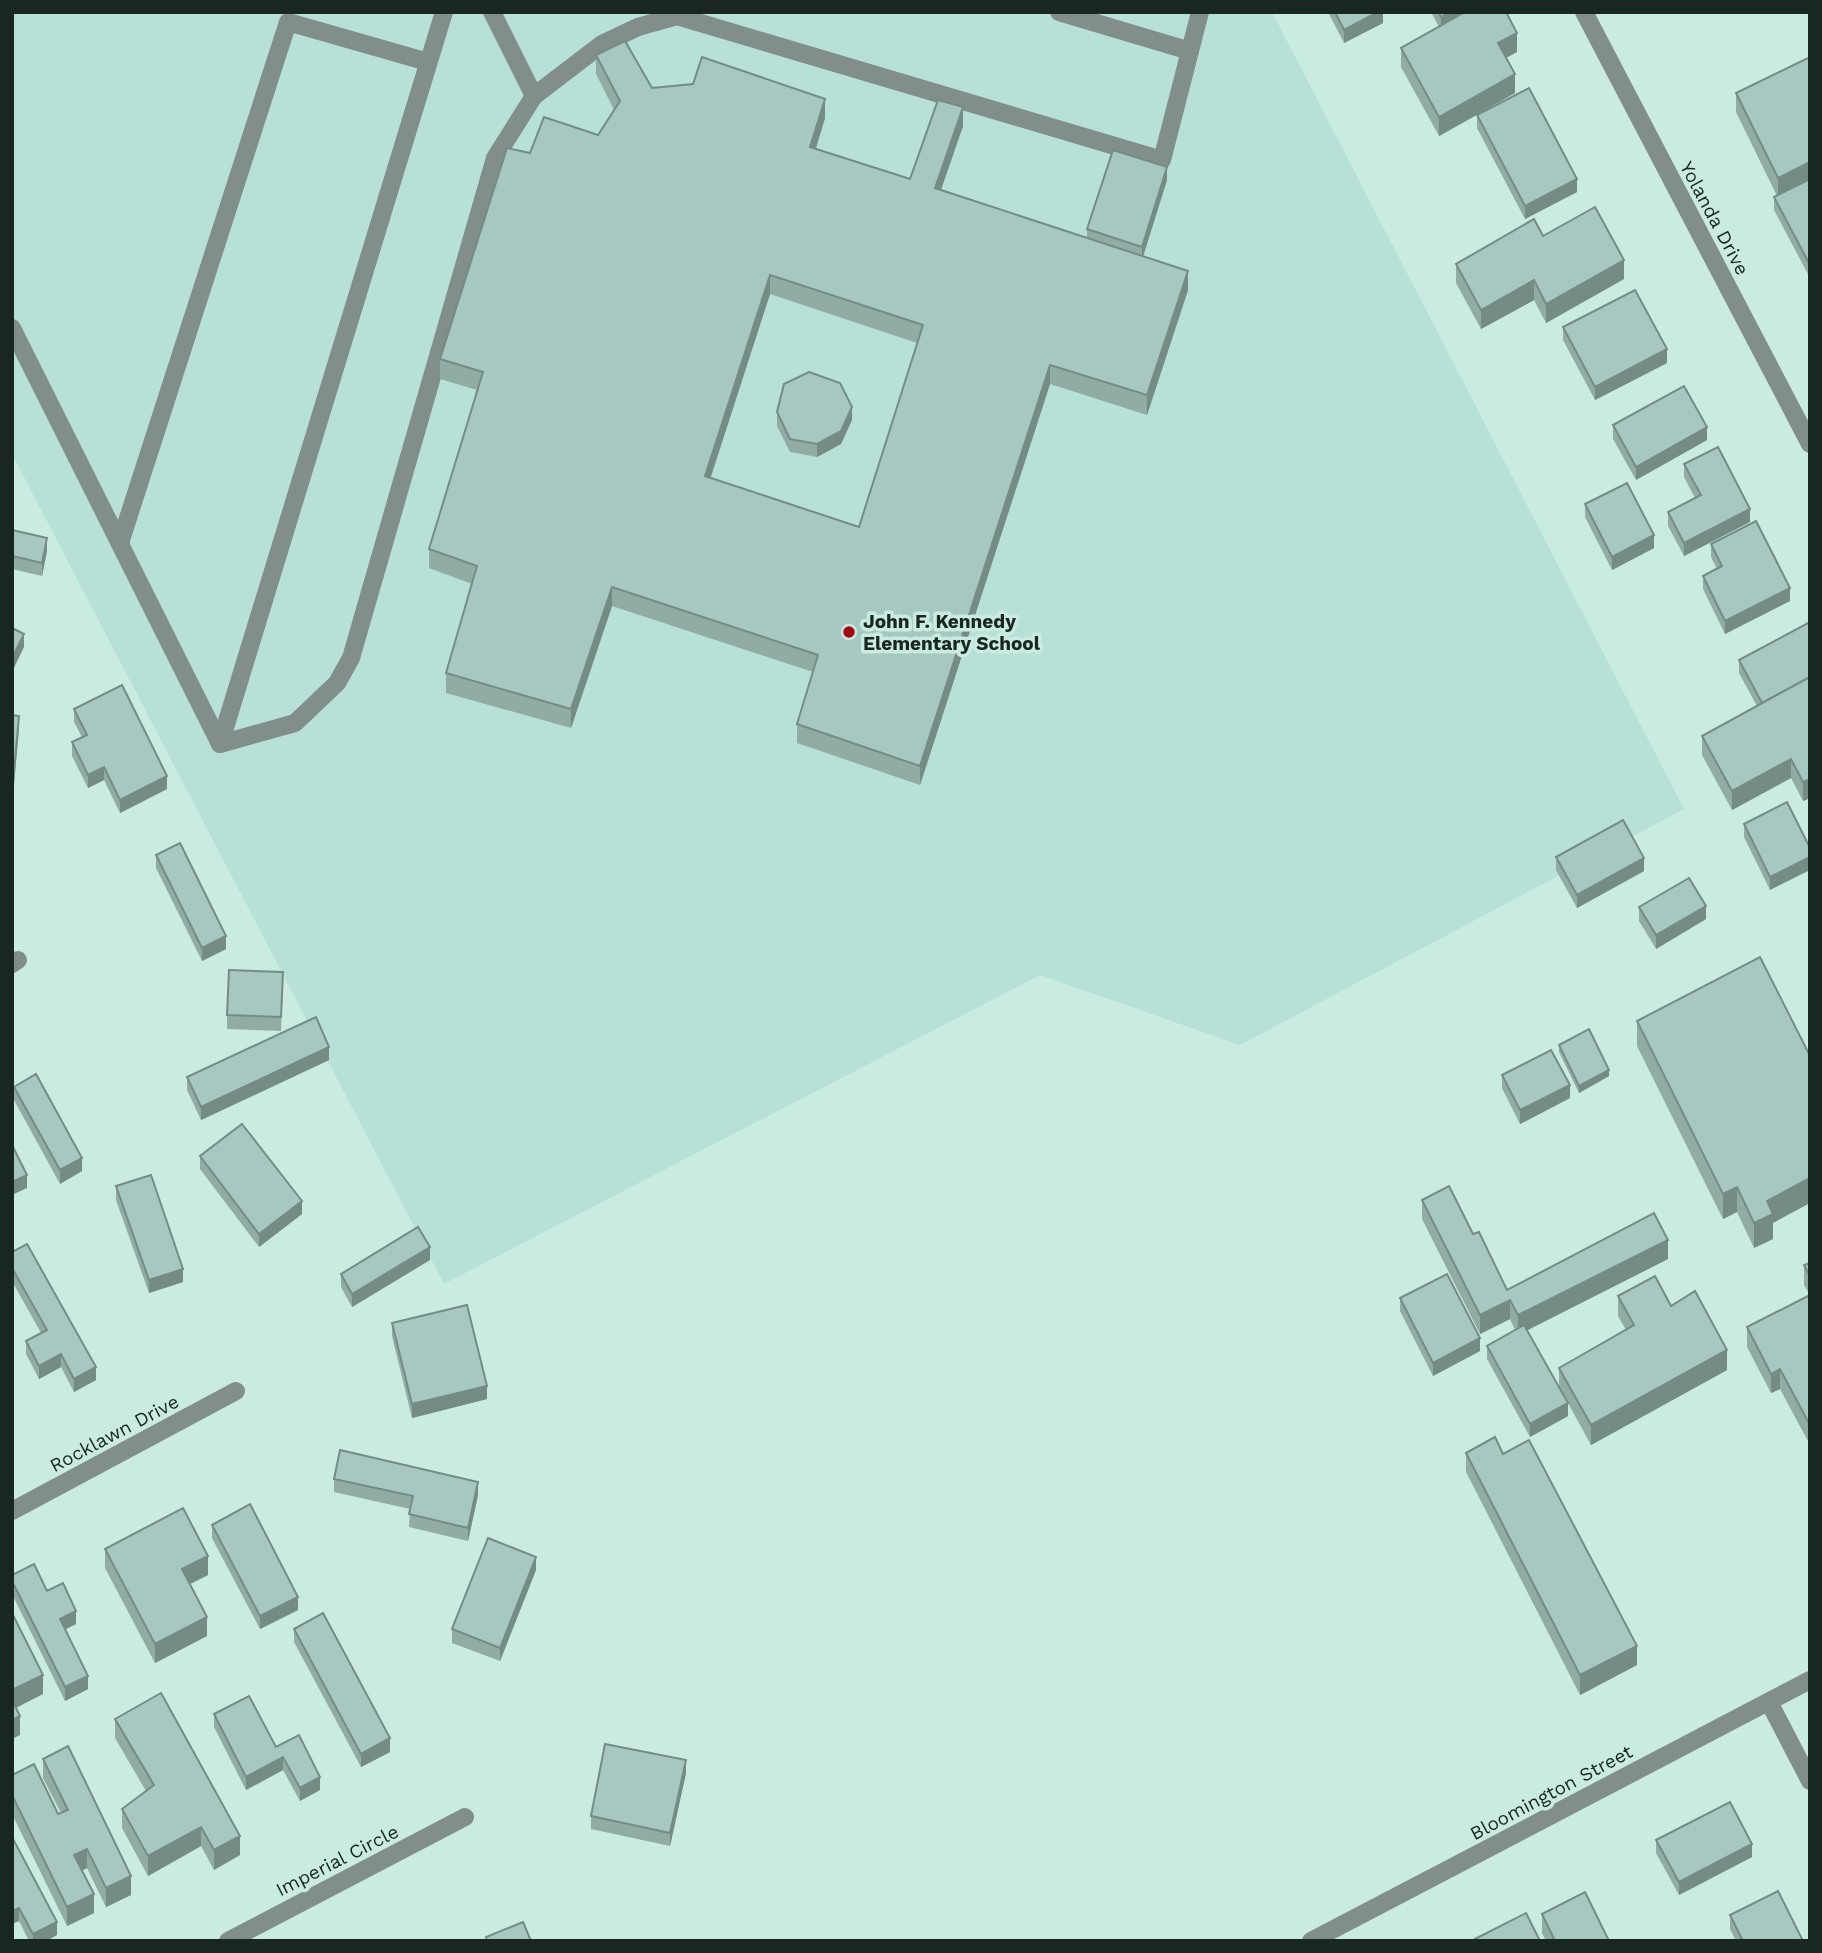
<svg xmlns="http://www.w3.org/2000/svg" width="1822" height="1953" font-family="'Work Sans',sans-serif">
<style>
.built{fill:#b7e1d6}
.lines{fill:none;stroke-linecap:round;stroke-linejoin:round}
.service{stroke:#818e8b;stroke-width:18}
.minor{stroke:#818e8b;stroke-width:18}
.wall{fill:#90aca5;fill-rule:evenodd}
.shaded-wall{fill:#758c86}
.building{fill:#a7c8c0;stroke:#758c86;stroke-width:2;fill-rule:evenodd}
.poi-dot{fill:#a30b11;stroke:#c9ebe2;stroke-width:2.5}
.labels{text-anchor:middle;stroke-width:7;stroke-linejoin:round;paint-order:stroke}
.street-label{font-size:19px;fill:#192622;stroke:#c9ebe2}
.poi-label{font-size:19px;font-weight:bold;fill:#192622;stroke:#c9ebe2;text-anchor:start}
</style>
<rect width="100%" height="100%" fill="#c9ebe2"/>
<!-- built -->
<polygon class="built" points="12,12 1272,12 1684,809 1240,1045 1040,975 444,1284 12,454"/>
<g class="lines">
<!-- service -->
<g class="service">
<polyline points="492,12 534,96 602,44 638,27 677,16 675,12"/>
<polyline points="1059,12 1190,51"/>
<polyline points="677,16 1162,160 1200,12"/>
<polyline points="12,328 220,744 444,12"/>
<polyline points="120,543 288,22 428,62"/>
<polyline points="220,744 295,723 337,683 351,658 495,158 534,96"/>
</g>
<!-- minor -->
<g class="minor">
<polyline points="1584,12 1810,444"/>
<polyline points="12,964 18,960"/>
<polyline points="12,1511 236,1391"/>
<polyline points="1769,1702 1810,1781"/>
<polyline points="228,1941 465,1817"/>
<polyline points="1311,1941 1810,1680"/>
</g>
</g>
<!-- wall -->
<g class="wall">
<polygon points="1328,12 1383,12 1383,23 1344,43"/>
<polygon points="1431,12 1506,12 1517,52 1506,58 1515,93 1483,111 1577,192 1525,219 1477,128 1477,115 1439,136 1401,67 1401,48 1439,27"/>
<path d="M596,55L652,88L825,118L816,149L910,179L963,126L941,190L1087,238V229L1167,180L1143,256L1188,290L1147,415L1050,384L920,785L797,743V724L813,672L612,606L571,728L446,693V673L472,584L429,568V549L477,390L440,379V359L530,153L598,135L614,110L596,74ZM770,294L917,343L859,527L710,478Z"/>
<polygon points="1810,57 1810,278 1774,210 1774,197 1777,196 1736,112 1736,93"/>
<polygon points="1543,236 1624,279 1546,323 1534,300 1481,329 1456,283 1456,264"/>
<polygon points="1563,327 1667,363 1595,400 1563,340"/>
<polygon points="777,412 852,420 841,444 817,457 790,452 777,426"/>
<polygon points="1613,425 1707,440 1636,480 1613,439"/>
<polygon points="1684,464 1750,522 1684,556 1668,526 1668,512 1695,498 1684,477"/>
<polygon points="1585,504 1654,548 1612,570 1585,517"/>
<polygon points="12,530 47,551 42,576 12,569"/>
<polygon points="1711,544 1790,601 1725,634 1703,589 1703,576 1717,569 1711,557"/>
<polygon points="1810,626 1810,798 1803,801 1791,778 1732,810 1702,755 1702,736 1757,706 1739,673 1739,660"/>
<polygon points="74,709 167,789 120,813 104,780 88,788 72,756 72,742 82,737 74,722"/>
<polygon points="1787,802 1770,890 1744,837 1744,824"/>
<polygon points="156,855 226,949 202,961 156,868"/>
<polygon points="1556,857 1644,871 1577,908 1556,870"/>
<polygon points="1639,907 1706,919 1656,949 1639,921"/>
<polygon points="283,985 281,1031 227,1029 227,1015"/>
<polygon points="1637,1021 1773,1223 1773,1239 1754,1248 1737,1212 1723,1219 1637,1046"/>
<polygon points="1559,1045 1609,1076 1579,1093 1559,1052"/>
<polygon points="329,1060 201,1120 187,1090 187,1077"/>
<polygon points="1502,1075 1570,1098 1520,1124 1502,1088"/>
<polygon points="14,1087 82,1171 60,1184 14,1100"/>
<polygon points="200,1156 302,1214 259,1247 200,1169"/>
<polygon points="116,1186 183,1282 149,1293 116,1200"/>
<polygon points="1422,1200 1473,1234 1507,1290 1668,1259 1527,1330 1559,1387 1559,1368 1626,1330 1618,1316 1618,1296 1671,1306 1727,1370 1591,1445 1568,1403 1568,1416 1530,1437 1487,1359 1487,1346 1515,1330 1510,1319 1480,1334 1422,1219"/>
<polygon points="12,1252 96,1380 74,1392 61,1367 39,1379 26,1354 26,1341 41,1333 12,1281"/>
<polygon points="430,1260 352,1307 341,1287 341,1274"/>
<polygon points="1810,1263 1810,1295 1804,1285 1804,1265"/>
<polygon points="1810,1295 1810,1445 1780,1389 1771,1393 1747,1347 1747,1327"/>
<polygon points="1400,1298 1480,1351 1433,1376 1400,1311"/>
<polygon points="392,1323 487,1399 412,1418 392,1336"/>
<polygon points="1466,1453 1503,1454 1637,1665 1580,1695 1466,1472"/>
<polygon points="334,1479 478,1495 468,1541 409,1527 410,1509 334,1492"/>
<polygon points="212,1525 298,1610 260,1629 212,1538"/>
<polygon points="105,1549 208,1575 190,1584 207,1636 155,1663 105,1568"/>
<polygon points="536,1570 500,1661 452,1643 452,1629"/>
<polygon points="12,1575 47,1591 76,1624 66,1629 88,1689 65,1701 12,1594"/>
<polygon points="294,1629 390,1752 361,1767 294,1642"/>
<polygon points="214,1714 276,1747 320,1790 300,1801 283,1770 246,1790 214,1727"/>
<polygon points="115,1719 240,1855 214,1870 201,1846 148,1876 122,1828 122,1809 146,1791 115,1738"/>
<polygon points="43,1759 131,1895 106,1907 87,1868 82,1871 94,1913 67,1926 12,1814 12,1775 58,1814 61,1813 43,1778"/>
<polygon points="686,1773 670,1846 591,1829 591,1816"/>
<polygon points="12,1837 57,1935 46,1941 29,1941 19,1921 12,1924"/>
<polygon points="1656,1840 1752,1857 1679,1895 1656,1853"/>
<polygon points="1542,1914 1609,1941 1546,1941 1542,1933"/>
<polygon points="1730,1915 1803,1941 1736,1941 1730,1929"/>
</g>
<!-- shaded-wall -->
<g class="shaded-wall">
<polygon points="1378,12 1383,12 1383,23 1344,43 1344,30"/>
<polygon points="1449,12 1473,12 1441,30 1441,17"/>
<polygon points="1517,33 1517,52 1498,62 1498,43"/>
<polygon points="1515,74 1515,93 1439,136 1439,117"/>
<polygon points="825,99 825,118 810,166 810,147"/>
<polygon points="963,107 963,126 935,207 935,188"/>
<polygon points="1810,162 1810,181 1778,197 1778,178"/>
<polygon points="1167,167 1167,180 1142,260 1142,247"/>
<polygon points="1577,179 1577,192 1525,219 1525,206"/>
<polygon points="1624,260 1624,279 1546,323 1546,304"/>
<polygon points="1188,271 1188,290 1147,415 1147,395"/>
<polygon points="770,275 770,294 705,495 705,476"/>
<polygon points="1534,280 1534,300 1481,329 1481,310"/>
<polygon points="1667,349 1667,363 1595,400 1595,387"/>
<polygon points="1050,365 1050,384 920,785 920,766"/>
<polygon points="852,407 852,420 841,444 817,457 817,444"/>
<polygon points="1707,427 1707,440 1636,480 1636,467"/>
<polygon points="1750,509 1750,522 1684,556 1684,543"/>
<polygon points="1654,535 1654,548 1612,570 1612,557"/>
<polygon points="47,538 47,551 42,576 42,563"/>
<polygon points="612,587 612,606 571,728 571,709"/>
<polygon points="1790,588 1790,601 1725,634 1725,621"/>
<polygon points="24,634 24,647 12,672 12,658"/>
<polygon points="19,716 19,729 12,807 12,794"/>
<polygon points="1791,759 1791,778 1732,810 1732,791"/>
<polygon points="104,767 104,780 88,788 88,775"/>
<polygon points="167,776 167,789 120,813 120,800"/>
<polygon points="1810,779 1810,798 1803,801 1803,782"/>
<polygon points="1810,857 1810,870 1770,890 1770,877"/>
<polygon points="1644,858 1644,871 1577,908 1577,895"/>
<polygon points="1706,906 1706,919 1656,949 1656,935"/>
<polygon points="226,936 226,949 202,961 202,948"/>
<polygon points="329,1047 329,1060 201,1120 201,1107"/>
<polygon points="1609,1070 1609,1076 1579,1093 1579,1086"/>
<polygon points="1570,1085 1570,1098 1520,1124 1520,1110"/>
<polygon points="82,1158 82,1171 60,1184 60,1170"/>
<polygon points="27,1175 27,1188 12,1195 12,1182"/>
<polygon points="1810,1178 1810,1203 1773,1223 1773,1239 1754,1248 1754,1223 1767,1201"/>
<polygon points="1737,1187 1737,1212 1723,1219 1723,1194"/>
<polygon points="302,1201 302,1214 259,1247 259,1234"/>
<polygon points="1668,1240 1668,1259 1518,1335 1518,1315"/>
<polygon points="430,1247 430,1260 352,1307 352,1294"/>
<polygon points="183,1269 183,1282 149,1293 149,1280"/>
<polygon points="1510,1300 1510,1319 1480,1334 1480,1315"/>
<polygon points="1480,1338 1480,1351 1433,1376 1433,1363"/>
<polygon points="1727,1350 1727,1370 1591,1445 1591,1425"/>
<polygon points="61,1354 61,1367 39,1379 39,1366"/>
<polygon points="96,1367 96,1380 74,1392 74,1379"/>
<polygon points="1780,1369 1780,1389 1771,1393 1771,1374"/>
<polygon points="487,1386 487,1399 412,1418 412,1404"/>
<polygon points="1568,1403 1568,1416 1530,1437 1530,1424"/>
<polygon points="478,1482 478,1495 468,1541 468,1528"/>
<polygon points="208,1556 208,1575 182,1588 182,1569"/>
<polygon points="536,1557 536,1570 500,1661 500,1648"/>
<polygon points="298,1597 298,1610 260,1629 260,1616"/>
<polygon points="76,1611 76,1624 60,1632 60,1619"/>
<polygon points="207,1617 207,1636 155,1663 155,1644"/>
<polygon points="1637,1646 1637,1665 1580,1695 1580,1675"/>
<polygon points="43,1675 43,1694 12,1710 12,1690"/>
<polygon points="88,1676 88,1689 65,1701 65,1687"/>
<polygon points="20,1716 20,1735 12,1739 12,1720"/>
<polygon points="390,1738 390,1752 361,1767 361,1754"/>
<polygon points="283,1757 283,1770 246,1790 246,1777"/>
<polygon points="686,1760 686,1773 670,1846 670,1833"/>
<polygon points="320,1777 320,1790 300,1801 300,1788"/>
<polygon points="201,1827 201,1846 148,1876 148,1856"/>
<polygon points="240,1836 240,1855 214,1870 214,1850"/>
<polygon points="1752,1844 1752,1857 1679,1895 1679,1882"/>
<polygon points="87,1849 87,1868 74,1874 74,1855"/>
<polygon points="131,1876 131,1895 106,1907 106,1888"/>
<polygon points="94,1894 94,1913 67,1926 67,1907"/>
<polygon points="19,1908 19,1921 12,1924 12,1911"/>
<polygon points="57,1922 57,1935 46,1941 33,1941 33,1934"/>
</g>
<!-- building -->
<g class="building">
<polygon points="1335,12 1378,12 1344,30"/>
<polygon points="1439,12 1449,12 1441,17"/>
<polygon points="1465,12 1506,12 1517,33 1498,43 1515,74 1439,117 1401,48"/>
<path d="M625,41L652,88L693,84L702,57L825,99L810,147L910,179L938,100L963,107L935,188L1188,271L1147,395L1050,365L920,766L797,724L818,655L612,587L571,709L446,673L477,566L429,549L483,372L440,359L507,148L530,153L544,117L598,135L620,101L596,55ZM770,275L923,325L859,527L705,476Z"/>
<polygon points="1810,57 1810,162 1778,178 1736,93"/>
<polygon points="1529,88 1577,179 1525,206 1477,115"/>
<polygon points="1113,150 1167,167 1142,247 1087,229"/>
<polygon points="1810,179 1810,265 1774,197"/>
<polygon points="1595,207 1624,260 1546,304 1534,280 1481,310 1456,264 1534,219 1543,236"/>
<polygon points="1635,290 1667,349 1595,387 1563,327"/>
<polygon points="809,372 840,383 852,407 841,431 817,444 790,439 777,412 784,384"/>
<polygon points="1684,386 1707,427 1636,467 1613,425"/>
<polygon points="1718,447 1750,509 1684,543 1668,512 1701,495 1684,464"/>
<polygon points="1627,483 1654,535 1612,557 1585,504"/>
<polygon points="1756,521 1790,588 1725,621 1703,576 1722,566 1711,544"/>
<polygon points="12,530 47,538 42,563 12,556"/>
<polygon points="1808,623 1810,626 1810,677 1762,703 1739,660"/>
<polygon points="12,628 24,634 12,658"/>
<polygon points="1810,677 1810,779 1803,782 1791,759 1732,791 1702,736"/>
<polygon points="122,685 167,776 120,800 104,767 88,775 72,742 87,735 74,709"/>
<polygon points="12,715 19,716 12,794"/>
<polygon points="1787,802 1810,848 1810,857 1770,877 1744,824"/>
<polygon points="1623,820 1644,858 1577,895 1556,857"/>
<polygon points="180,843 226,936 202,948 156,855"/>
<polygon points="1689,878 1706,906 1656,935 1639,907"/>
<polygon points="1760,957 1810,1056 1810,1178 1767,1201 1773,1214 1754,1223 1737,1187 1723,1194 1637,1021"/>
<polygon points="229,970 283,972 281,1017 227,1015"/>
<polygon points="316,1017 329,1047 201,1107 187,1077"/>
<polygon points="1589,1029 1609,1070 1579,1086 1559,1045"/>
<polygon points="1551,1050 1570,1085 1520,1110 1502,1075"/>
<polygon points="36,1074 82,1158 60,1170 14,1087"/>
<polygon points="242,1124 302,1201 259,1234 200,1156"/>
<polygon points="12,1145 27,1175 12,1182"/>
<polygon points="151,1175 183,1269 149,1280 116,1186"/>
<polygon points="1449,1186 1473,1234 1479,1232 1507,1290 1654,1213 1668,1240 1518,1315 1510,1300 1480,1315 1422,1200"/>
<polygon points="418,1227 430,1247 352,1294 341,1274"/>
<polygon points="27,1244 96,1367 74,1379 61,1354 39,1366 26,1341 47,1330 12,1268 12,1252"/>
<polygon points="1810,1263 1810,1276 1804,1265"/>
<polygon points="1447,1274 1480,1338 1433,1363 1400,1298"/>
<polygon points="1655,1276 1671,1306 1695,1291 1727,1350 1591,1425 1559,1368 1634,1325 1618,1296"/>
<polygon points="1810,1295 1810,1425 1780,1369 1771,1374 1747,1327"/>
<polygon points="467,1305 487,1386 412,1404 392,1323"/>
<polygon points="1524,1325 1568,1403 1530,1424 1487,1346"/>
<polygon points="1495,1437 1503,1454 1529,1440 1637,1646 1580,1675 1466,1453"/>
<polygon points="340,1450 478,1482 468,1528 409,1514 413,1496 334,1479"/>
<polygon points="250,1504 298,1597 260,1616 212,1525"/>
<polygon points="183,1508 208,1556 182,1569 207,1617 155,1644 105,1549"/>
<polygon points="488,1538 536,1557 500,1648 452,1629"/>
<polygon points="34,1564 47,1591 63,1583 76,1611 60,1619 88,1676 65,1687 12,1581 12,1575"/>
<polygon points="12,1613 43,1675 12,1690"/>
<polygon points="323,1613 390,1738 361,1754 294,1629"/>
<polygon points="161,1693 240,1836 214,1850 201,1827 148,1856 122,1809 154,1785 115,1719"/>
<polygon points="249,1696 276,1747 299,1735 320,1777 300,1788 283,1757 246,1777 214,1714"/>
<polygon points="12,1700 20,1716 12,1720"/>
<polygon points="605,1744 686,1760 670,1833 591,1816"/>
<polygon points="68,1746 131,1876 106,1888 87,1849 74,1855 94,1894 67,1907 12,1795 12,1775 34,1764 58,1814 68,1810 43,1759"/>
<polygon points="1730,1802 1752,1844 1679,1882 1656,1840"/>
<polygon points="12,1837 57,1922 33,1934 19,1908 12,1911"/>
<polygon points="1778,1891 1803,1941 1743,1941 1730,1915"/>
<polygon points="1585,1892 1609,1941 1555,1941 1542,1914"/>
<polygon points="1526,1913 1540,1941 1471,1941"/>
<polygon points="523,1922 531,1941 487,1941 486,1937"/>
</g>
<!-- markers -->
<circle class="poi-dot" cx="849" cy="632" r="7"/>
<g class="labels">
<!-- street labels -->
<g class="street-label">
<text transform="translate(1715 218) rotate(62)" y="7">Yolanda Drive</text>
<text transform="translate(114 1433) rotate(-28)" y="7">Rocklawn Drive</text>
<text transform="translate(1551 1792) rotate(-28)" y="7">Bloomington Street</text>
<text transform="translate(337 1860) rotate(-27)" y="7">Imperial Circle</text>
</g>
<!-- poi labels -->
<g class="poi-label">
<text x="863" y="628">John F. Kennedy<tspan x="863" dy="22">Elementary School</tspan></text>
</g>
</g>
<!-- border -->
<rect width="1822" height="1953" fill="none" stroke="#192622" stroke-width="28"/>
</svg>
